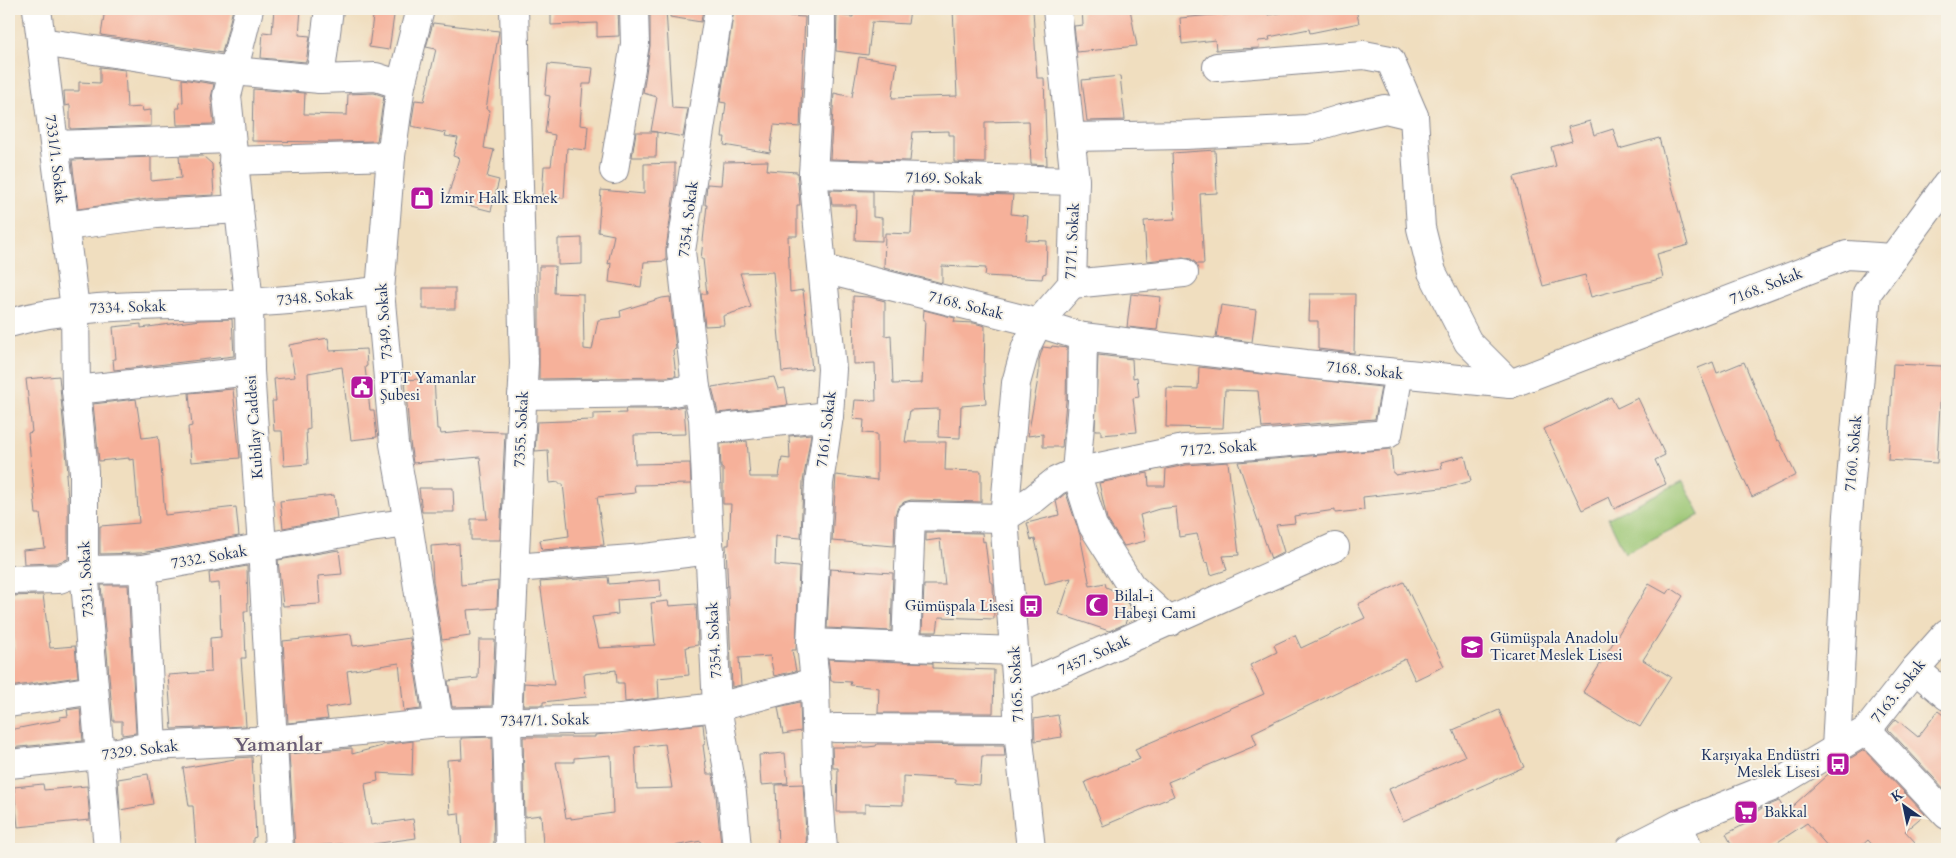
<svg xmlns="http://www.w3.org/2000/svg" width="1956" height="858" font-family="Cardo,serif">
<style>
.green{fill:#9bc673;stroke:#5b7a68}
.building{fill:#f6b19a;fill-rule:evenodd}
.lines{fill:none;stroke-linecap:round;stroke-linejoin:round}
.minor-casing{stroke:#86868e;stroke-width:30}
.minor{stroke:#fff;stroke-width:28}
.labels{text-anchor:middle;stroke-width:4;stroke-linejoin:round;paint-order:stroke}
.street-label{font-size:15px;fill:#1b2f5e;stroke:#f7f3e8}
.poi-label{font-size:15px;fill:#1b2f5e;stroke:#f7f3e8;text-anchor:start}
.district-label{font-size:20px;font-weight:bold;fill:#685c73;stroke:#f7f3e8}
</style>
<rect width="100%" height="100%" fill="#f7f3e8"/>
<filter id="ink" filterUnits="userSpaceOnUse"><feTurbulence type="fractalNoise" baseFrequency=".02" numOctaves="2"/><feDisplacementMap in="SourceGraphic" scale="10" xChannelSelector="R" yChannelSelector="G"/><feConvolveMatrix kernelMatrix="1 2 1 2 8 2 1 2 1" color-interpolation-filters="sRGB"/></filter>
<filter id="wash" filterUnits="userSpaceOnUse"><feTurbulence type="fractalNoise" baseFrequency=".0096" numOctaves="4" result="noise"/><feDisplacementMap in="SourceGraphic" scale="20" xChannelSelector="R" yChannelSelector="G"/><feGaussianBlur stdDeviation="1.12" result="paint"/><feColorMatrix in="noise" values="0 0 0 0 0 0 0 0 0 0 0 0 0 0 0 0 0 1.4 0 .05"/><feComposite in="paint" operator="in"/></filter>
<g filter="url(#wash)">
<rect width="100%" height="100%" fill="#f0debf"/>
<!-- green -->
<polygon class="green" points="1683,481 1700,515 1625,553 1608,518"/>
<g id="blocks">
<!-- building -->
<g class="building">
<polygon points="105,9 233,9 222,53 101,35"/>
<polygon points="274,9 301,9 299,35 310,36 306,62 261,58 263,32 272,33"/>
<polygon points="374,9 395,9 389,50 369,47"/>
<polygon points="551,9 618,9 619,36 597,37 597,23 551,25"/>
<polygon points="650,9 666,9 672,108 688,109 683,137 651,131 657,97 643,93 650,46"/>
<polygon points="670,9 703,9 701,22 670,17"/>
<polygon points="734,9 758,9 757,14 805,17 800,127 774,125 770,153 724,145 725,137 722,137 726,103 720,102"/>
<polygon points="853,9 910,9 908,24 872,22 868,55 836,51 837,15 853,17"/>
<polygon points="953,9 1033,9 1037,78 1044,78 1047,165 1031,164 1029,121 985,122 985,163 954,162 954,135 949,135 949,131 913,132 910,161 830,159 834,93 852,97 859,57 897,63 892,98 957,96"/>
<polygon points="1082,9 1130,9 1137,46 1077,52 1074,26 1083,25"/>
<polygon points="1302,9 1356,9 1359,23 1310,33 1309,29 1269,37 1270,40 1258,41 1259,48 1216,50 1215,40 1182,44 1180,18 1223,14 1223,15 1267,12 1268,15"/>
<polygon points="433,23 499,31 486,109 490,110 484,148 494,150 487,177 499,180 491,211 447,200 459,158 453,156 458,138 445,136 446,133 411,126 415,100 424,101 436,49 426,47"/>
<polygon points="548,64 593,68 591,84 583,84 580,125 588,126 586,150 567,148 564,198 542,197 544,166 551,166 555,135 545,133 550,96 545,95"/>
<polygon points="100,67 125,70 127,108 142,107 143,111 151,110 151,126 70,129 70,105 65,106 64,91 79,91 79,82 100,83"/>
<polygon points="1120,76 1125,120 1087,121 1082,80"/>
<polygon points="182,79 214,84 211,98 214,124 177,125 176,108 180,108 179,103 183,102"/>
<polygon points="253,89 305,93 304,114 347,115 348,94 374,93 384,96 377,141 331,142 252,141"/>
<polygon points="1590,121 1594,135 1613,129 1619,149 1659,138 1688,245 1657,254 1663,278 1591,297 1585,275 1543,286 1514,177 1556,166 1551,147 1572,141 1568,127"/>
<polygon points="636,132 657,132 656,157 632,157"/>
<polygon points="1215,150 1217,193 1200,194 1204,264 1197,264 1191,259 1183,257 1147,261 1144,221 1175,219 1172,153"/>
<polygon points="179,156 203,156 212,164 214,195 154,198 78,209 72,160 151,157 151,181 181,178"/>
<polygon points="768,161 767,170 797,172 800,205 797,205 797,236 788,236 790,292 803,290 812,369 782,372 773,272 740,273 751,307 723,316 724,325 705,326 701,294 707,294 703,259 701,259 707,205 705,205 707,184 721,185 723,162"/>
<polygon points="675,163 675,186 666,249 666,261 644,262 641,287 609,282 611,263 608,264 614,235 598,232 601,190 644,194 644,164"/>
<polygon points="830,190 873,191 873,217 882,218 882,241 855,240 856,205 832,205"/>
<polygon points="913,192 1013,195 1011,214 1028,216 1026,240 1047,241 1046,273 1043,274 1042,279 985,276 986,268 942,266 942,283 884,268 885,233 911,234"/>
<polygon points="582,238 582,264 558,265 558,239"/>
<polygon points="539,266 555,266 554,293 583,294 584,349 592,350 598,320 621,317 620,311 662,298 670,297 676,349 673,350 676,376 666,377 539,379"/>
<rect x="423" y="288" width="32" height="21"/>
<polygon points="1131,294 1161,297 1157,330 1127,327"/>
<polygon points="1310,294 1355,294 1354,353 1318,349 1318,321 1309,321"/>
<polygon points="853,296 869,297 885,301 885,336 891,335 893,384 922,383 925,320 923,320 924,310 955,318 954,322 974,323 985,326 984,373 986,404 961,406 960,438 938,437 939,409 910,410 905,442 946,442 945,470 981,471 981,502 911,500 904,502 898,507 895,515 894,546 832,541 836,475 877,480 877,434 863,433 864,420 853,419 855,400 876,401 875,363 854,364"/>
<polygon points="1221,305 1256,310 1252,342 1216,337"/>
<polygon points="232,319 234,356 114,370 113,359 116,359 113,327 141,324 141,328 200,320"/>
<polygon points="328,338 330,351 366,349 367,366 365,367 370,410 374,410 377,437 351,440 342,367 308,373 310,429 306,430 308,464 284,466 282,431 274,431 272,401 276,401 274,379 295,377 289,345"/>
<polygon points="1052,346 1067,348 1066,401 1062,447 1043,447 1043,434 1028,436 1039,373 1039,360 1043,347 1051,348"/>
<polygon points="1098,355 1132,359 1133,378 1137,377 1139,397 1133,398 1137,432 1101,435 1101,430 1095,430"/>
<polygon points="1713,362 1717,373 1744,362 1777,441 1779,440 1796,475 1752,497 1736,463 1698,368"/>
<polygon points="1893,364 1942,366 1937,463 1888,460"/>
<polygon points="1199,367 1381,387 1375,419 1262,428 1258,391 1225,390 1223,428 1166,427 1167,388 1198,389"/>
<polygon points="59,376 68,473 66,474 68,499 68,559 56,563 24,564 23,550 45,548 40,514 36,514 28,433 32,432 26,379"/>
<polygon points="774,377 778,389 785,388 788,405 718,413 712,387"/>
<polygon points="434,378 437,429 440,429 441,434 473,431 505,432 500,540 471,540 471,519 487,519 480,457 413,463 410,442 405,380"/>
<polygon points="233,389 240,458 191,462 188,427 192,426 189,393"/>
<polygon points="1611,397 1617,408 1638,398 1665,455 1655,460 1666,484 1614,509 1609,497 1582,510 1544,429"/>
<polygon points="136,399 142,438 158,436 159,442 165,515 236,507 239,536 141,553 100,554 100,526 139,523 134,459 129,460 129,458 99,461 93,404"/>
<polygon points="684,406 686,434 634,435 635,464 690,463 691,484 634,485 635,493 597,497 604,545 542,550 540,540 569,536 563,484 559,484 559,482 550,483 548,450 535,451 537,422 593,420 593,414 626,413 625,409 667,409"/>
<polygon points="811,434 803,482 801,538 776,536 775,565 799,567 796,650 792,650 796,671 774,676 770,656 739,658 741,685 732,687 726,545 729,545 731,504 723,504 723,468 721,468 720,444 747,441 750,477 779,477 782,458 790,459 789,436"/>
<polygon points="1391,449 1393,473 1395,473 1395,475 1442,468 1441,462 1465,456 1471,481 1450,487 1363,497 1364,510 1335,513 1335,510 1294,516 1295,523 1276,525 1284,552 1271,559 1238,462"/>
<polygon points="1228,462 1239,555 1223,556 1227,570 1211,575 1208,562 1205,563 1197,534 1179,537 1176,507 1159,509 1140,515 1146,541 1124,546 1107,519 1099,483 1148,473 1149,486 1165,486 1166,469 1186,465"/>
<polygon points="419,488 453,488 454,512 422,512"/>
<polygon points="1066,493 1080,535 1090,586 1105,583 1106,587 1115,591 1131,607 1125,624 1109,631 1059,614 1071,578 1045,584 1035,539 1031,540 1027,523 1059,515 1056,501"/>
<polygon points="334,495 337,518 283,528 280,501"/>
<polygon points="926,532 982,533 983,542 985,541 990,582 993,583 994,619 939,617 937,632 922,632 924,585 945,585 940,539 926,541"/>
<polygon points="459,544 461,585 498,581 497,608 467,610 470,636 442,640 433,581 431,546"/>
<polygon points="339,550 342,574 318,576 320,604 283,606 278,560"/>
<polygon points="247,566 248,611 244,611 246,658 241,658 246,726 172,729 168,675 211,672 210,638 221,637 219,583 210,584 209,573"/>
<polygon points="830,569 893,573 891,631 827,628"/>
<polygon points="608,577 609,584 660,580 661,597 617,600 618,614 592,617 599,648 655,645 651,603 668,601 669,606 696,604 698,645 686,647 689,675 658,678 659,698 625,702 624,683 617,683 616,670 584,674 586,697 543,702 543,705 523,705 524,683 554,685 540,582"/>
<polygon points="1404,582 1444,666 1415,680 1405,659 1252,733 1257,745 1168,782 1174,796 1103,826 1085,782 1140,759 1135,749 1264,694 1250,665 1277,652 1274,645 1295,635 1301,648 1365,618 1358,604"/>
<polygon points="1649,584 1667,594 1671,588 1683,596 1643,660 1671,677 1640,727 1583,692"/>
<polygon points="101,585 128,585 136,733 122,735 122,721 113,721"/>
<polygon points="43,595 50,648 75,646 78,677 9,687 9,650 15,649 9,596"/>
<polygon points="351,634 353,646 410,638 421,709 404,711 399,663 347,671 351,704 326,708 328,719 288,723 283,641"/>
<polygon points="479,640 495,640 492,706 452,707 448,681 478,678"/>
<polygon points="828,659 933,663 933,668 994,670 993,713 878,713 879,688 850,685 851,682 831,681"/>
<polygon points="800,702 801,731 783,734 778,707"/>
<polygon points="80,708 83,741 9,748 9,730 61,720 60,717 68,716 67,710"/>
<polygon points="1499,710 1524,767 1403,821 1389,789 1465,756 1453,730"/>
<polygon points="1938,711 1947,718 1947,792 1888,729 1896,719 1918,737"/>
<polygon points="1058,715 1062,737 1035,741 1034,719"/>
<path d="M703,724L705,744L703,745L707,774H713L716,795L721,844L701,845V841L658,849H564V845L543,846L541,815L525,817L523,737H595V735ZM665,744L672,788L637,789L635,747ZM611,755L613,813L571,819V817L566,818L556,762H574V758Z"/>
<polygon points="492,737 494,849 462,849 459,813 450,814 447,760 462,759 461,738"/>
<polygon points="413,741 412,775 377,773 378,781 365,784 371,825 413,819 416,838 373,844 374,849 343,849 342,844 295,847 289,754 352,748 352,754 382,746 382,745"/>
<polygon points="877,744 1004,745 1005,756 982,756 980,785 955,783 955,779 903,776 903,805 865,804 865,812 837,812 838,768 833,768 832,747 868,747 876,746"/>
<polygon points="1864,750 1925,814 1905,831 1915,842 1906,849 1876,849 1868,840 1858,849 1830,849 1807,823 1767,849 1734,849 1726,834 1751,821 1748,817 1762,808 1779,801 1786,812 1836,767"/>
<polygon points="785,753 788,783 761,785 759,755"/>
<polygon points="252,757 256,837 253,838 253,849 196,849 193,806 189,806 183,768 235,759 235,758"/>
<polygon points="148,774 153,804 120,810 118,779"/>
<polygon points="43,784 44,790 87,786 90,820 18,827 14,787"/>
<polygon points="803,784 807,849 778,849 776,785"/>
</g>
</g>
</g>
<g filter="url(#ink)">
<use href="#blocks" fill-opacity="0" stroke="#86868e" stroke-width="1"/>
<g class="lines">
<!-- minor casing -->
<g class="minor-casing">
<g id="minor">
<polyline points="37,9 75,309 76,390 84,472 84,570 108,849"/>
<polyline points="249,9 227,96 249,303 250,371 262,547 279,849"/>
<polyline points="420,9 401,85 391,156 380,291 394,444 408,523 439,723"/>
<polyline points="719,9 681,251 696,388 703,418 717,707 732,793 737,849"/>
<polyline points="821,9 821,43 813,174 832,369 829,416 819,483 811,643 815,682 817,767 823,849"/>
<polyline points="41,42 233,71 320,79 376,77 401,85"/>
<polyline points="1217,67 1364,55 1390,60 1414,116 1421,228 1432,272 1468,342 1510,384"/>
<polyline points="320,79 329,9"/>
<polyline points="1070,137 1185,135 1308,129 1341,119 1385,109 1414,116"/>
<polyline points="55,145 231,139"/>
<polyline points="233,161 391,156"/>
<polyline points="614,170 635,44 634,9"/>
<polyline points="813,174 1075,181"/>
<polyline points="65,226 156,214 239,209"/>
<polyline points="823,269 1038,323 1083,337 1306,364 1510,384 1847,255 1893,258"/>
<polyline points="1072,284 1184,273"/>
<path d="M9,323C80,303 155,306 228,304C279,302 329,296 380,291"/>
<polyline points="1083,337 1082,402 1076,472 1093,526 1131,586 1170,622"/>
<polyline points="76,390 250,371"/>
<polyline points="522,395 667,393 696,388"/>
<polyline points="704,430 829,416"/>
<polyline points="1004,518 1035,498 1056,481 1076,472 1184,449 1242,446 1388,434 1399,373"/>
<polyline points="514,568 645,558 710,550"/>
<polyline points="143,569 152,746"/>
<polyline points="9,580 59,579 84,570 143,569 376,527 408,523"/>
<polyline points="811,643 1014,651"/>
<polyline points="906,647 911,516 1004,518"/>
<polyline points="1915,669 1947,696"/>
<polyline points="1017,689 1335,547"/>
<polyline points="9,703 94,690"/>
<polyline points="835,728 1018,729"/>
<polyline points="1867,730 1947,815"/>
<polyline points="1836,749 1848,515 1867,293 1947,184"/>
<polyline points="9,764 100,755 152,746 272,740 439,723 612,719 717,707 815,682"/>
<polyline points="1679,824 1688,849"/>
<polyline points="510,849 507,721 524,363 514,9"/>
<polyline points="1031,849 1019,740 1017,689 1004,518 1016,383 1026,347 1038,323 1072,284 1075,181 1057,9"/>
<polyline points="1630,849 1679,824 1772,787 1867,730 1915,669 1947,633"/>
</g>
</g>
<!-- minor -->
<use href="#minor" class="minor"/>
</g>
</g>
<!-- icons -->
<defs>
<g id="shop-square" transform="scale(1.25)"><rect x="-9" y="-9" width="18" height="18" rx="4" fill="#b5179e" stroke="#f7f3e8"/><path d="M-5-2.5h2.3a2.7 3.5 0 0 1 5.4 0H5L5.5 6h-11ZM-1.5-2.5h3a1.5 2.3 0 0 0-3 0Z" fill="#fff"/></g>
<g id="civic-square" transform="scale(1.25)"><rect x="-9" y="-9" width="18" height="18" rx="4" fill="#b5179e" stroke="#f7f3e8"/><path d="M-.6-6.5H3V-4.5H.6V-3L4-1V1h2V6H-6V1h2V-1L-.6-3ZM-1.2 2.5V6h2.4V2.5Z" fill="#fff"/></g>
<g id="mosque-square" transform="scale(1.25)"><rect x="-9" y="-9" width="18" height="18" rx="4" fill="#b5179e" stroke="#f7f3e8"/><path d="M3.5-4.9A6 6 0 1 0 3.5 4.9A5 5 0 1 1 3.5-4.9Z" fill="#fff"/></g>
<g id="bus-square" transform="scale(1.25)"><rect x="-9" y="-9" width="18" height="18" rx="4" fill="#b5179e" stroke="#f7f3e8"/><path d="M-5-6H5V4H4V6H2V4H-2V6H-4V4H-5ZM-3.5-4V0h7V-4ZM-3.5 1.2v1.5H-2V1.2ZM2 1.2v1.5H3.5V1.2Z" fill="#fff"/></g>
<g id="school-square" transform="scale(1.25)"><rect x="-9" y="-9" width="18" height="18" rx="4" fill="#b5179e" stroke="#f7f3e8"/><path d="M0-5L7-2L0 1L-7-2ZM-4 1L0 2.5L4 1V4Q0 6-4 4Z" fill="#fff"/></g>
<g id="supermarket-square" transform="scale(1.25)"><rect x="-9" y="-9" width="18" height="18" rx="4" fill="#b5179e" stroke="#f7f3e8"/><path d="M-6-5.5h2.5l.6 2H6L4.5 2H-2.5L-4.4-4H-6ZM-1.5 3.2a1.3 1.3 0 1 0 .1 0ZM3 3.2a1.3 1.3 0 1 0 .1 0Z" fill="#fff"/></g>
</defs>
<g fill-rule="evenodd">
<use href="#shop-square" x="422" y="198"/>
<use href="#civic-square" x="362" y="387"/>
<use href="#mosque-square" x="1097" y="605"/>
<use href="#bus-square" x="1031" y="606"/>
<use href="#school-square" x="1472" y="647"/>
<use href="#bus-square" x="1838" y="764"/>
<use href="#supermarket-square" x="1746" y="812"/>
</g>
<g class="labels">
<!-- street labels -->
<g class="street-label">
<text transform="translate(56 159) rotate(83)" y="5">7331/1. Sokak</text>
<text transform="translate(944 178) rotate(1)" y="5">7169. Sokak</text>
<text transform="translate(688 219) rotate(-83)" y="5">7354. Sokak</text>
<text transform="translate(1072 241) rotate(-87)" y="5">7171. Sokak</text>
<text transform="translate(1766 286) rotate(-21)" y="5">7168. Sokak</text>
<text transform="translate(315 297) rotate(-5)" y="5">7348. Sokak</text>
<text transform="translate(966 305) rotate(14)" y="5">7168. Sokak</text>
<text transform="translate(128 307) rotate(-2)" y="5">7334. Sokak</text>
<text transform="translate(384 321) rotate(-94)" y="5">7349. Sokak</text>
<text transform="translate(1365 370) rotate(6)" y="5">7168. Sokak</text>
<text transform="translate(254 427) rotate(-94)" y="5">Kubilay Caddesi</text>
<text transform="translate(521 429) rotate(-87)" y="5">7355. Sokak</text>
<text transform="translate(826 429) rotate(-83)" y="5">7161. Sokak</text>
<text transform="translate(1219 448) rotate(-4)" y="5">7172. Sokak</text>
<text transform="translate(1853 453) rotate(-85)" y="5">7160. Sokak</text>
<text transform="translate(209 557) rotate(-10)" y="5">7332. Sokak</text>
<text transform="translate(86 579) rotate(-93)" y="5">7331. Sokak</text>
<text transform="translate(714 640) rotate(-93)" y="5">7354. Sokak</text>
<text transform="translate(1094 655) rotate(-24)" y="5">7457. Sokak</text>
<text transform="translate(1016 684) rotate(-93)" y="5">7165. Sokak</text>
<text transform="translate(1898 691) rotate(-51)" y="5">7163. Sokak</text>
<text transform="translate(545 720) rotate(-1)" y="5">7347/1. Sokak</text>
<text transform="translate(140 750) rotate(-7)" y="5">7329. Sokak</text>
</g>
<!-- poi labels -->
<g class="poi-label">
<text x="440" y="203">İzmir Halk Ekmek</text>
<text x="380" y="383">PTT Yamanlar<tspan x="380" dy="17">Şubesi</tspan></text>
<text x="1114" y="601">Bilal-i<tspan x="1114" dy="17">Habeşi Cami</tspan></text>
<text x="1014" y="611" text-anchor="end">Gümüşpala Lisesi</text>
<text x="1490" y="643">Gümüşpala Anadolu<tspan x="1490" dy="17">Ticaret Meslek Lisesi</tspan></text>
<text x="1820" y="760" text-anchor="end">Karşıyaka Endüstri<tspan x="1820" dy="17">Meslek Lisesi</tspan></text>
<text x="1764" y="817">Bakkal</text>
</g>
<!-- district labels -->
<g class="district-label">
<text x="278" y="751">Yamanlar</text>
</g>
</g>
<!-- margin -->
<rect width="1956" height="858" fill="none" stroke="#f7f3e8" stroke-width="30"/>
<!-- north arrow -->
<g transform="translate(1904 806) rotate(327)" stroke="#f7f3e8" stroke-width="4" paint-order="stroke">
<path d="M0-4L9 19L0 12L-9 19Z" fill="#1b2f5e"/>
<text y="-8" font-size="14" font-weight="bold" text-anchor="middle" fill="#1b2f5e">K</text>
</g>
</svg>
